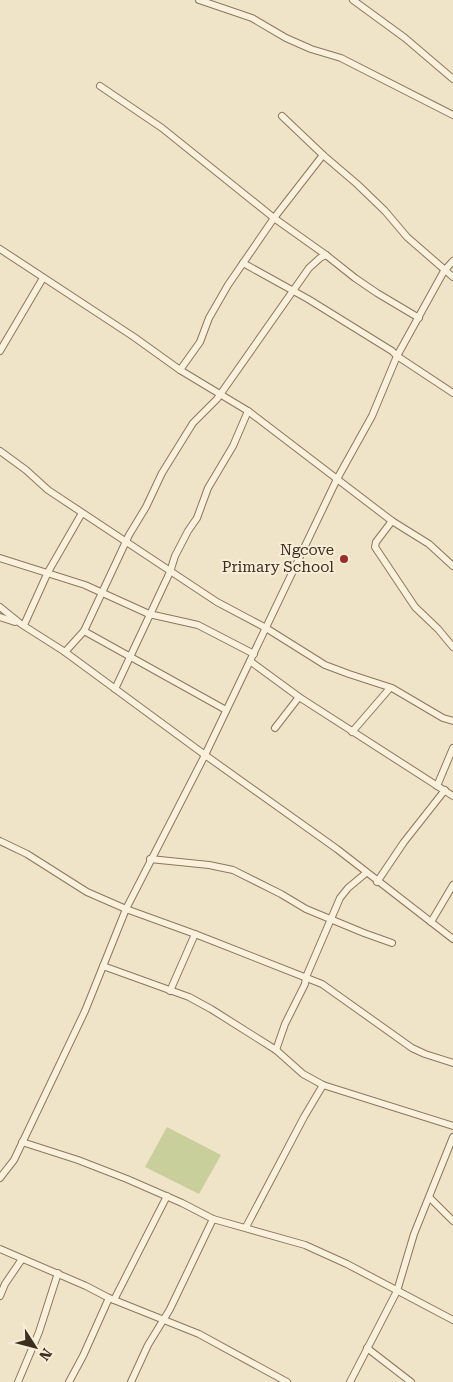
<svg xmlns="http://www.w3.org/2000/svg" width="453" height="1382" font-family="'Roboto Serif',serif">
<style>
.green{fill:#c9cf9b}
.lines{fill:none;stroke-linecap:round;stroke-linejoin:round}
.minor-casing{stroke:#8d765c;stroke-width:8}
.minor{stroke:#faf1dc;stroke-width:6}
.poi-dot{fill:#9e2a2b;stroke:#f7eed8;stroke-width:2}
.labels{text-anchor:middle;stroke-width:4;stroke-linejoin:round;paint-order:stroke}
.poi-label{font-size:15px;fill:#3d2e20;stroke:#f7eed8;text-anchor:end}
</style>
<rect width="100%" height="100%" fill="#f0e4c8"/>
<!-- green -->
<polygon class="green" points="167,1127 221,1155 199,1194 145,1167"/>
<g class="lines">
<!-- minor casing -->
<g class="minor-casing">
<g id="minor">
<polyline points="199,0 252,18 286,38 311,49 341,58 453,115"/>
<polyline points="353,0 405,38 453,79"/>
<polyline points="100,86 162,128 274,218 326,255 355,278 377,293 419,318"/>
<polyline points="282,116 323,155 357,184 385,211 407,237 453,277"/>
<polyline points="0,249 134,337 180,370 248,411 392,521 429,544 453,566"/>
<polyline points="243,263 308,299 392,351 397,356 453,393"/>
<polyline points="0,351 43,278"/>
<polyline points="180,370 200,342 209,318 228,285 274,218 323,155"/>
<polyline points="0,451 26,470 48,490 217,602 266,628 325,665 349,674 392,688 443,718 453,721"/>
<polyline points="392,521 376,542 375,547 415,607 438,629 453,647"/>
<polyline points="0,558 85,585 149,614 198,625 254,654"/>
<polyline points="0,607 21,624 65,652 205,755 337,849 453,939"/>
<polyline points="0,617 15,622"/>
<polyline points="24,625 48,572 82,513"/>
<polyline points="84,631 226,710"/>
<polyline points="65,652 84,631 129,535 146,507 162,473 193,423 217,399 309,268 320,258 326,255"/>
<polyline points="250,661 299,697 453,796"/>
<polyline points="115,689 170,572 175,556 188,531 197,518 208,488 233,446 248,411"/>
<polyline points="275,728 299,697"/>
<polyline points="352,732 390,688"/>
<polyline points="437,786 453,748"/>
<polyline points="0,841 27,854 87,892 126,909 195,934"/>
<polyline points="150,859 209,865 233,870 281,894 306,909 364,933 392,943"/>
<polyline points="377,882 404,842 445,790"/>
<polyline points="431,922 453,885"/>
<polyline points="103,966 189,997 211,1009 276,1050 303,1074 323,1085 453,1126"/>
<polyline points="170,991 195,934 322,984 412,1048 425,1054 453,1063"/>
<polyline points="276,1050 285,1024 305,984 306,977 340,898 348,888 366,873"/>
<polyline points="22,1142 78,1160 127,1179 182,1203 213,1219 305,1245 347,1264 453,1320"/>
<polyline points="0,1178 14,1160 85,1011 126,909 205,755 337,479 372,416 397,356 444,271 453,261"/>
<polyline points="430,1198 453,1221"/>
<polyline points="246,1227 304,1117 323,1085"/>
<polyline points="0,1249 86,1286 109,1298 199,1334 287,1382"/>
<polyline points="0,1296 5,1284 22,1259"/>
<polyline points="114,1300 167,1196"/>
<polyline points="367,1348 411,1382"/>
<polyline points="18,1382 39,1332 58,1273"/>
<polyline points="69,1382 83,1356 109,1298"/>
<polyline points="131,1382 148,1345 170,1309 213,1219"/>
<polyline points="350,1382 397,1291 414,1234 453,1137"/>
</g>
</g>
<!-- minor -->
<use href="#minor" class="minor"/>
</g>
<!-- markers -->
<circle class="poi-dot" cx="344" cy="559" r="5"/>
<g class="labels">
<!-- poi labels -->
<g class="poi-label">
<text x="334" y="555">Ngcove<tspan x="334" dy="17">Primary School</tspan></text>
</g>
</g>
<!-- north arrow -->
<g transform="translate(35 1347) rotate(126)" stroke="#f7eed8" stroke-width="4" paint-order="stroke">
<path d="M0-4L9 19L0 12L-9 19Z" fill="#3d2e20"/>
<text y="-8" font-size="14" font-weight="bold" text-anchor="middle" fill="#3d2e20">N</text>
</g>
</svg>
